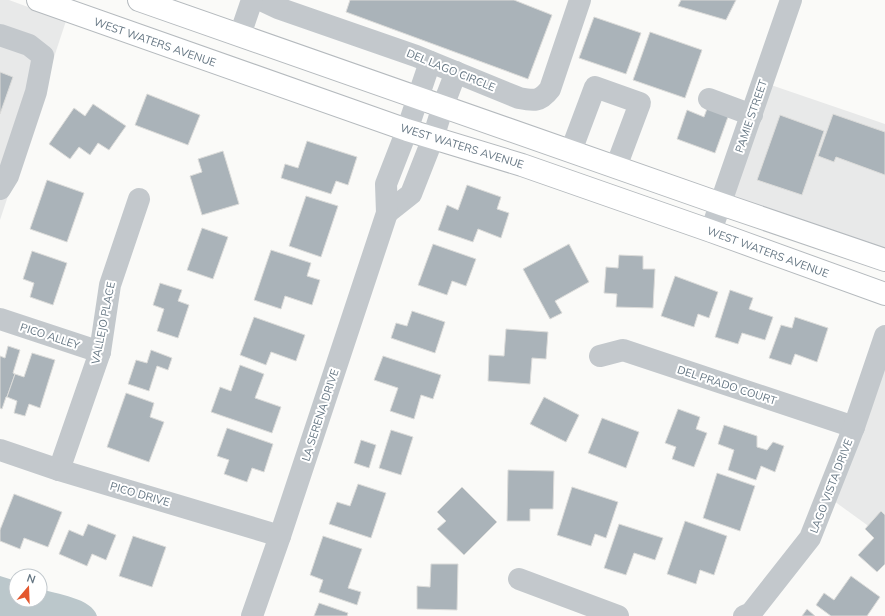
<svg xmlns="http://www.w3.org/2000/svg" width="885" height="616" font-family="Mulish,sans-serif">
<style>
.built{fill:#e8e9e9}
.water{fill:#bbc7cb}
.building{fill:#aab3b9;stroke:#dcdcda}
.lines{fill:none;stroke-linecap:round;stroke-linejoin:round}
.major-casing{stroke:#b5babe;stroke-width:24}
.minor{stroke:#c3c8cc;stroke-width:22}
.major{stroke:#fff;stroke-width:22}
.labels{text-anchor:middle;stroke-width:4;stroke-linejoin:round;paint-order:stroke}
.street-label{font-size:11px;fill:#657683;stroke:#fff}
</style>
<rect width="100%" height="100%" fill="#fafaf8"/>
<!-- built -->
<g class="built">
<polygon points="0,0 9,0 66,21 0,220"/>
<polygon points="771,85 885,124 885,249 733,197"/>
<polygon points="885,363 885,538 834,501"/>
</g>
<!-- water -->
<path class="water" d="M0,576L16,581V600H40V589C56,594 92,598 97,616H0Z"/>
<!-- building -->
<g class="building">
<polygon points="350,0 514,0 552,15 528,79 346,12"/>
<polygon points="681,0 736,0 726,20 678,6"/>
<polygon points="594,17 641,33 626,74 579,58"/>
<polygon points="650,32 702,50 685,98 633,80"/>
<polygon points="0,72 13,77 0,114"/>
<polygon points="147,94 200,115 188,145 135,125"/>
<polygon points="93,104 126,126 109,150 98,143 90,155 79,147 70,159 49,144 74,108 85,116"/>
<polygon points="708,106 729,114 715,153 677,139 687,110 704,117"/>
<polygon points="833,114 885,132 885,175 836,157 834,162 818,156"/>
<polygon points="780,115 824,131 802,195 757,180"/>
<polygon points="307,141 357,157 348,185 336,181 331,194 281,178 285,164 298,168"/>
<polygon points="223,151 239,204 202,215 190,176 202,172 198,159"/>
<polygon points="47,180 84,193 67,242 30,229"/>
<polygon points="467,185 501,197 497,209 509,213 501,238 478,229 473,242 438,230 447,205 458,210"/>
<polygon points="306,196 338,206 321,257 289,246"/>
<polygon points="202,228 228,237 213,279 187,270"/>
<polygon points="433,244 476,259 466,286 452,281 447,295 418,285"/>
<polygon points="569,244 589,282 555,301 562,313 550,319 523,269"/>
<polygon points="271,250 311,263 307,276 320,280 312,305 285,296 281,309 254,300"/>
<polygon points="32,251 67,263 53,305 30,297 34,283 23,279"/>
<polygon points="619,255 643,256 643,269 655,269 653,308 616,307 617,294 604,293 606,267 618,268"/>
<polygon points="675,276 718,292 709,318 698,314 694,327 661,316"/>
<polygon points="160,283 182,290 178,301 189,305 178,338 157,331 164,309 153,305"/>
<polygon points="730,290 753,298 749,309 773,317 765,340 742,333 738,344 715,337"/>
<polygon points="412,311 445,322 435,353 391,338 396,323 407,326"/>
<polygon points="254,317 305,335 296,361 271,352 266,365 240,355"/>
<polygon points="795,317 828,328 817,362 795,354 791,365 769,358 781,325 792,328"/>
<polygon points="506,329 548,332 546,359 532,358 530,384 488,381 489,355 504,356"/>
<polygon points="8,346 20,350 13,373 15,374 7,397 6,397 2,409 0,408 0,356 5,358"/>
<polygon points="151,350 172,358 168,370 157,366 149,391 128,384 136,360 147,363"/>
<polygon points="32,353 55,360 40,408 29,404 25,416 14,413 17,401 7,397 15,374 24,377"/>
<polygon points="383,356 441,375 433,399 421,395 414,419 390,411 398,388 374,380"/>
<polygon points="240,365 264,374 255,398 281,407 272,433 211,412 220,387 231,391"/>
<polygon points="126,393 154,403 150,417 164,422 149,462 107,447"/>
<polygon points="544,397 579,415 566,442 530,424"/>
<polygon points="678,409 700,417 696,429 707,433 694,467 672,459 676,447 665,443"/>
<polygon points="602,418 639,432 626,468 588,453"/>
<polygon points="724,425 757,436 757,447 767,450 773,442 784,446 775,472 761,466 756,480 728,470 734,450 718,444"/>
<polygon points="227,428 273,444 264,472 252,468 247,482 224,474 229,460 217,456"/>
<polygon points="391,430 413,437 401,475 379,468"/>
<polygon points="361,440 376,445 369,468 354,463"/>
<polygon points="508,470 554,471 553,509 530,509 530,521 507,521"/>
<polygon points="717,473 755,486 740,531 703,518"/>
<polygon points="358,484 386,493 371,538 329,524 337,502 350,506"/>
<polygon points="462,487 497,522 464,555 437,529 446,521 437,512"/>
<polygon points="572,487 618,502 606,538 595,534 591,546 557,535"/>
<polygon points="14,494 62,512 48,547 24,538 20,549 0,541 0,530"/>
<polygon points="881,511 885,515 885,564 877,572 858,555 874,538 865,529"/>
<polygon points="685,521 727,536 714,575 700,570 696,584 667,574"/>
<polygon points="88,524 116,535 106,560 92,554 87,566 59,554 69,530 83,536"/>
<polygon points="619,524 663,538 655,560 634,553 626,575 604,568"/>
<polygon points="133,536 166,547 152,587 119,576"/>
<polygon points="323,536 362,549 348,588 361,592 357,605 319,592 323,580 310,575"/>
<polygon points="431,564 458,564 457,610 417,609 417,586 430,587"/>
<polygon points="851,576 880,597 867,616 831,616 816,605 824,593 834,600"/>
<polygon points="319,603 348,613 347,616 314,616"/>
<polygon points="807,609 815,616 802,616"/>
</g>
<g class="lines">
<!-- major casing -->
<g class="major-casing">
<g id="major">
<polyline points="38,0 407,130 522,165 711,231 885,294"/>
<polyline points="139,0 721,204 885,260"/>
</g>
</g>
<!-- minor -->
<g class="minor">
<path d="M261,0L278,8L416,56L519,98C534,101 540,102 550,89L580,0"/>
<polyline points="0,35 29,45 43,56 36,92 8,176 0,189"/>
<polyline points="240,35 252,0"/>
<polyline points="709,99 752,115"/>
<polyline points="571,151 595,87 640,103 616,167"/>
<polyline points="387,213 411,194 433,138 443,106 456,72"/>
<polyline points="711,231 791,0"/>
<polyline points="0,319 100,352"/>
<polyline points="600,356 623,350 854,427"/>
<polyline points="0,450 59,470 280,536"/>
<polyline points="59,470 100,352 110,285 139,199"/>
<polyline points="519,579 618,616"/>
<polyline points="252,616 280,536 387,213 386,184 407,130 430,62"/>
<polyline points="744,616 751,613 810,538 854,427 885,336"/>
</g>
<!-- major -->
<use href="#major" class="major"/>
</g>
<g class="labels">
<!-- street labels -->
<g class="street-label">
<text transform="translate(155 42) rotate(19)" y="4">WEST WATERS AVENUE</text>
<text transform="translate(451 70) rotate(22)" y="4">DEL LAGO CIRCLE</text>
<text transform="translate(751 116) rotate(-71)" y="4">PAMIE STREET</text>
<text transform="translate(462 146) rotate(17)" y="4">WEST WATERS AVENUE</text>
<text transform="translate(768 252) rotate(20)" y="4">WEST WATERS AVENUE</text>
<text transform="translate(103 323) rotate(-79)" y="4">VALLEJO PLACE</text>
<text transform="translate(50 336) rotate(18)" y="4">PICO ALLEY</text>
<text transform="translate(727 385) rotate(18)" y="4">DEL PRADO COURT</text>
<text transform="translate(320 415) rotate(-72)" y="4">LA SERENA DRIVE</text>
<text transform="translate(831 486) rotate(-69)" y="4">LAGO VISTA DRIVE</text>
<text transform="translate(140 494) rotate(16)" y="4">PICO DRIVE</text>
</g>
</g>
<!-- north arrow -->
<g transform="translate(28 588) rotate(19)"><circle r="19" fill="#ffffff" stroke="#c1c8cd"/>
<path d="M0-3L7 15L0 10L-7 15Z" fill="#e4572e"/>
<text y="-6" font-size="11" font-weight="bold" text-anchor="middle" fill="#657683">N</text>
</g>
</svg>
